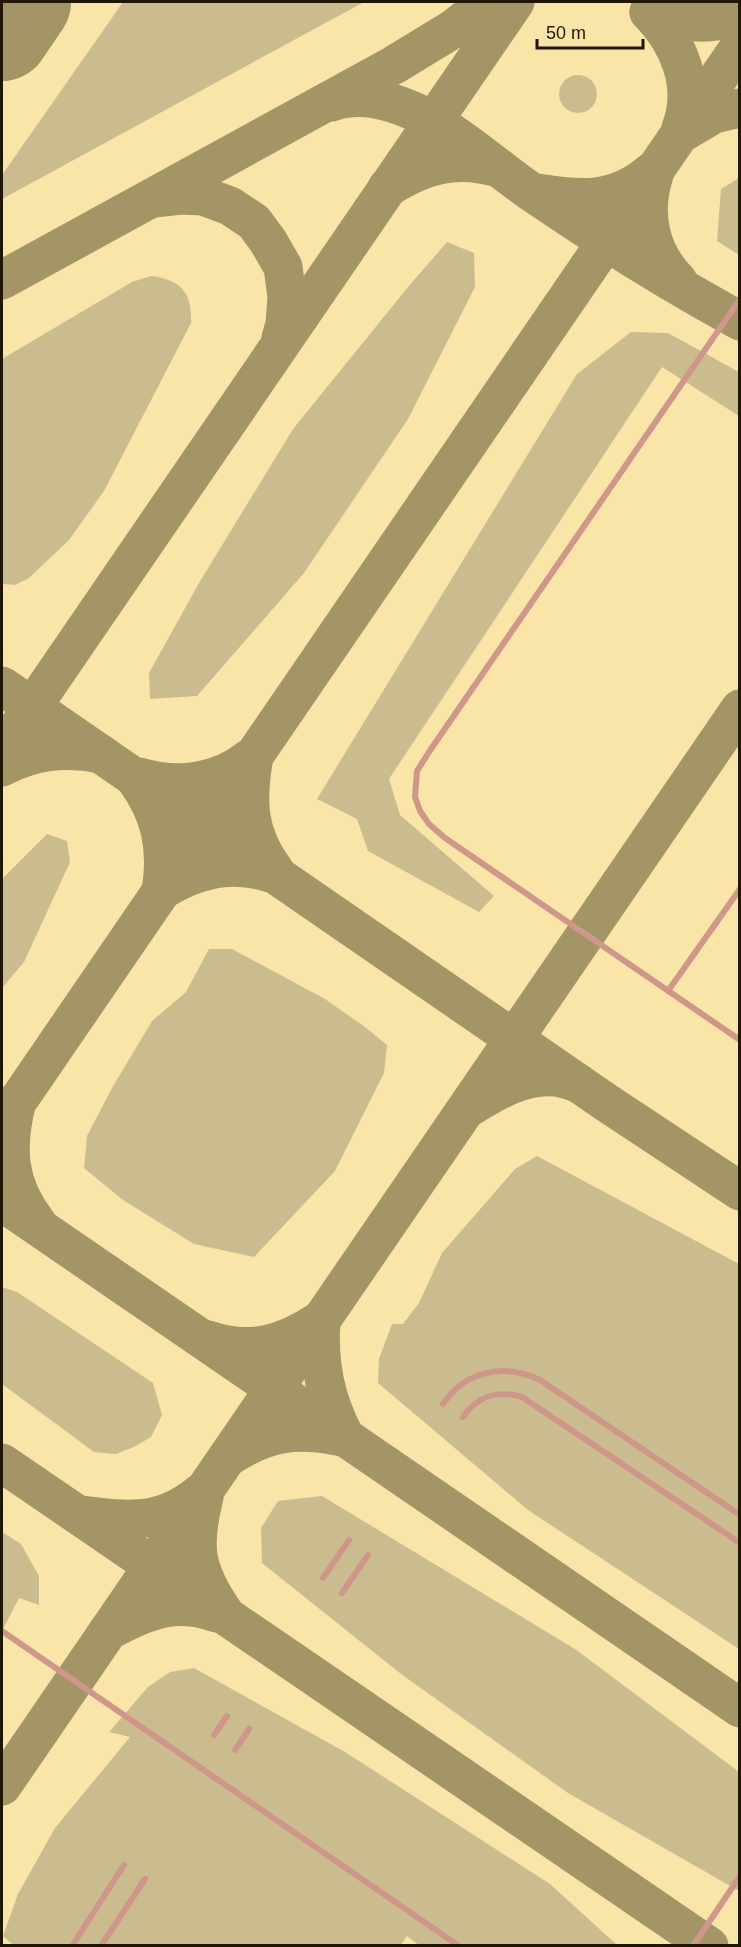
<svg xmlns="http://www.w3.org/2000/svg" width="741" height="1947" font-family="Helvetica,sans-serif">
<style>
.green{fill:#cbbc8f}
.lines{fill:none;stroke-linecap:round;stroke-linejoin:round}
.taxiway{stroke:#a49566;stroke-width:39}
.runway{stroke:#a49566;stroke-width:96}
.service{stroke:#cf968a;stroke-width:6}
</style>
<rect width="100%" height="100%" fill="#f9e5a7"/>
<!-- green -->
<g class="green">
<polygon points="123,2 364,2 2,199 2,175"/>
<circle cx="578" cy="94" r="19"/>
<polygon points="739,178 739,255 717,241 721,189"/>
<polygon points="447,242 474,253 475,287 408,419 304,573 197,696 150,699 149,673 199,583 293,429 408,287"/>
<path d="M151,276C181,280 192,292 191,323L104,491L69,540L29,578L15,585L3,584L2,359L132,282Z"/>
<polygon points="631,332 668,333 739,372 739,416 662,367 389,779 400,815 494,896 479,912 368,851 357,819 317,799 577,374"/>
<polygon points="47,834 67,841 70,862 24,962 2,988 2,879"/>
<polygon points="209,949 232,949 325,999 365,1027 387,1045 384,1073 335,1171 254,1257 194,1244 123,1200 84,1168 87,1136 112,1088 152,1021 186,992"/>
<polygon points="537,1156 739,1264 739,1649 528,1510 378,1383 379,1359 392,1324 403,1324 419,1303 442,1253 515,1169"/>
<polygon points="2,1287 17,1292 153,1383 162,1415 151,1437 134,1447 116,1454 94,1452 2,1384"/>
<polygon points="322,1496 575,1649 739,1772 739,1891 568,1793 401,1674 262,1563 261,1528 278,1501"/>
<polygon points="2,1532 21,1544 39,1576 39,1605 19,1598 2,1631"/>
<polygon points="194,1668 345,1752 550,1884 617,1945 420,1946 407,1936 400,1946 14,1946 3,1936 18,1894 55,1828 130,1737 109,1732 148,1687 170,1672"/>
</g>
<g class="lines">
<!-- taxiway -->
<g class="taxiway">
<path d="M649,12C679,43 697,86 681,128"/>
<path d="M649,12C679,23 709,27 740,15"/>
<path d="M332,102C365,90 404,105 433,121C468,141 499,170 533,193C600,239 669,282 740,321"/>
<polyline points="682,133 714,114 740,108"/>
<path d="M654,175C642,213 649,252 678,281"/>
<path d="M387,188C425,164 455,156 499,168"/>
<path d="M537,193C580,200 615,203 651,172"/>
<polyline points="154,198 181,195 203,196 230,206 254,222 268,241 283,267 287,297 285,324 281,338"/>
<polyline points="2,280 394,65 453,29 488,2"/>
<polyline points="2,686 607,1103 740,1191"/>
<polyline points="2,751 515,2"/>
<path d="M254,756C246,801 247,834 275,871"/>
<path d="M2,767C35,750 65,747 101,754"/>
<path d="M139,777C177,788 218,784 250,758"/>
<path d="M136,780C161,814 168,850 161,891"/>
<path d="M161,891C195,869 231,860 270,873"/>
<path d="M17,1101C5,1148 7,1184 37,1223"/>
<path d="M470,1107C496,1091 522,1075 554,1077C562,1077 570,1081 578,1083"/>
<polyline points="2,1124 740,46"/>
<polyline points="2,1202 740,1708"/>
<path d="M321,1320C318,1363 325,1399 345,1437"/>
<path d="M208,1340C250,1354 283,1345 319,1321"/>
<path d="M228,1457C267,1432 296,1427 342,1437"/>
<polyline points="2,1463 709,1946"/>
<path d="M204,1497C192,1545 194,1569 223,1611"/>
<path d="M82,1515C128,1521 161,1525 199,1494"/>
<path d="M108,1631C145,1611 174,1598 216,1613"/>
<polyline points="2,1786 740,709"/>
</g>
<!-- runway -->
<polyline class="runway" points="2,33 23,2"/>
<!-- service -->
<g class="service">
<polyline points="740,299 431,749 417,771 415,797 420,811 429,824 445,838 740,1040"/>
<polyline points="668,991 740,889"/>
<path d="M443,1404C466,1370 504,1363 540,1380L740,1515"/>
<path d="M463,1417C477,1396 498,1390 522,1397L740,1543"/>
<polyline points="323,1578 349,1540"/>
<polyline points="342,1593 368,1555"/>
<polyline points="2,1631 459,1946"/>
<polyline points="214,1735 227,1716"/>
<polyline points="235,1750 249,1729"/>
<polyline points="72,1946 124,1865"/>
<polyline points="101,1946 145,1879"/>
<polyline points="693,1946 740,1876"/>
</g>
</g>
<!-- border -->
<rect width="741" height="1947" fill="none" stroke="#1f1701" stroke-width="6"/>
<!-- scale -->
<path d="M537 39v9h106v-9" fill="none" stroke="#1f1701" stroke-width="3"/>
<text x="546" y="39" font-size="18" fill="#1f1701" stroke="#f9e5a7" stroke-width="4.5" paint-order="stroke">50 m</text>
</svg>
